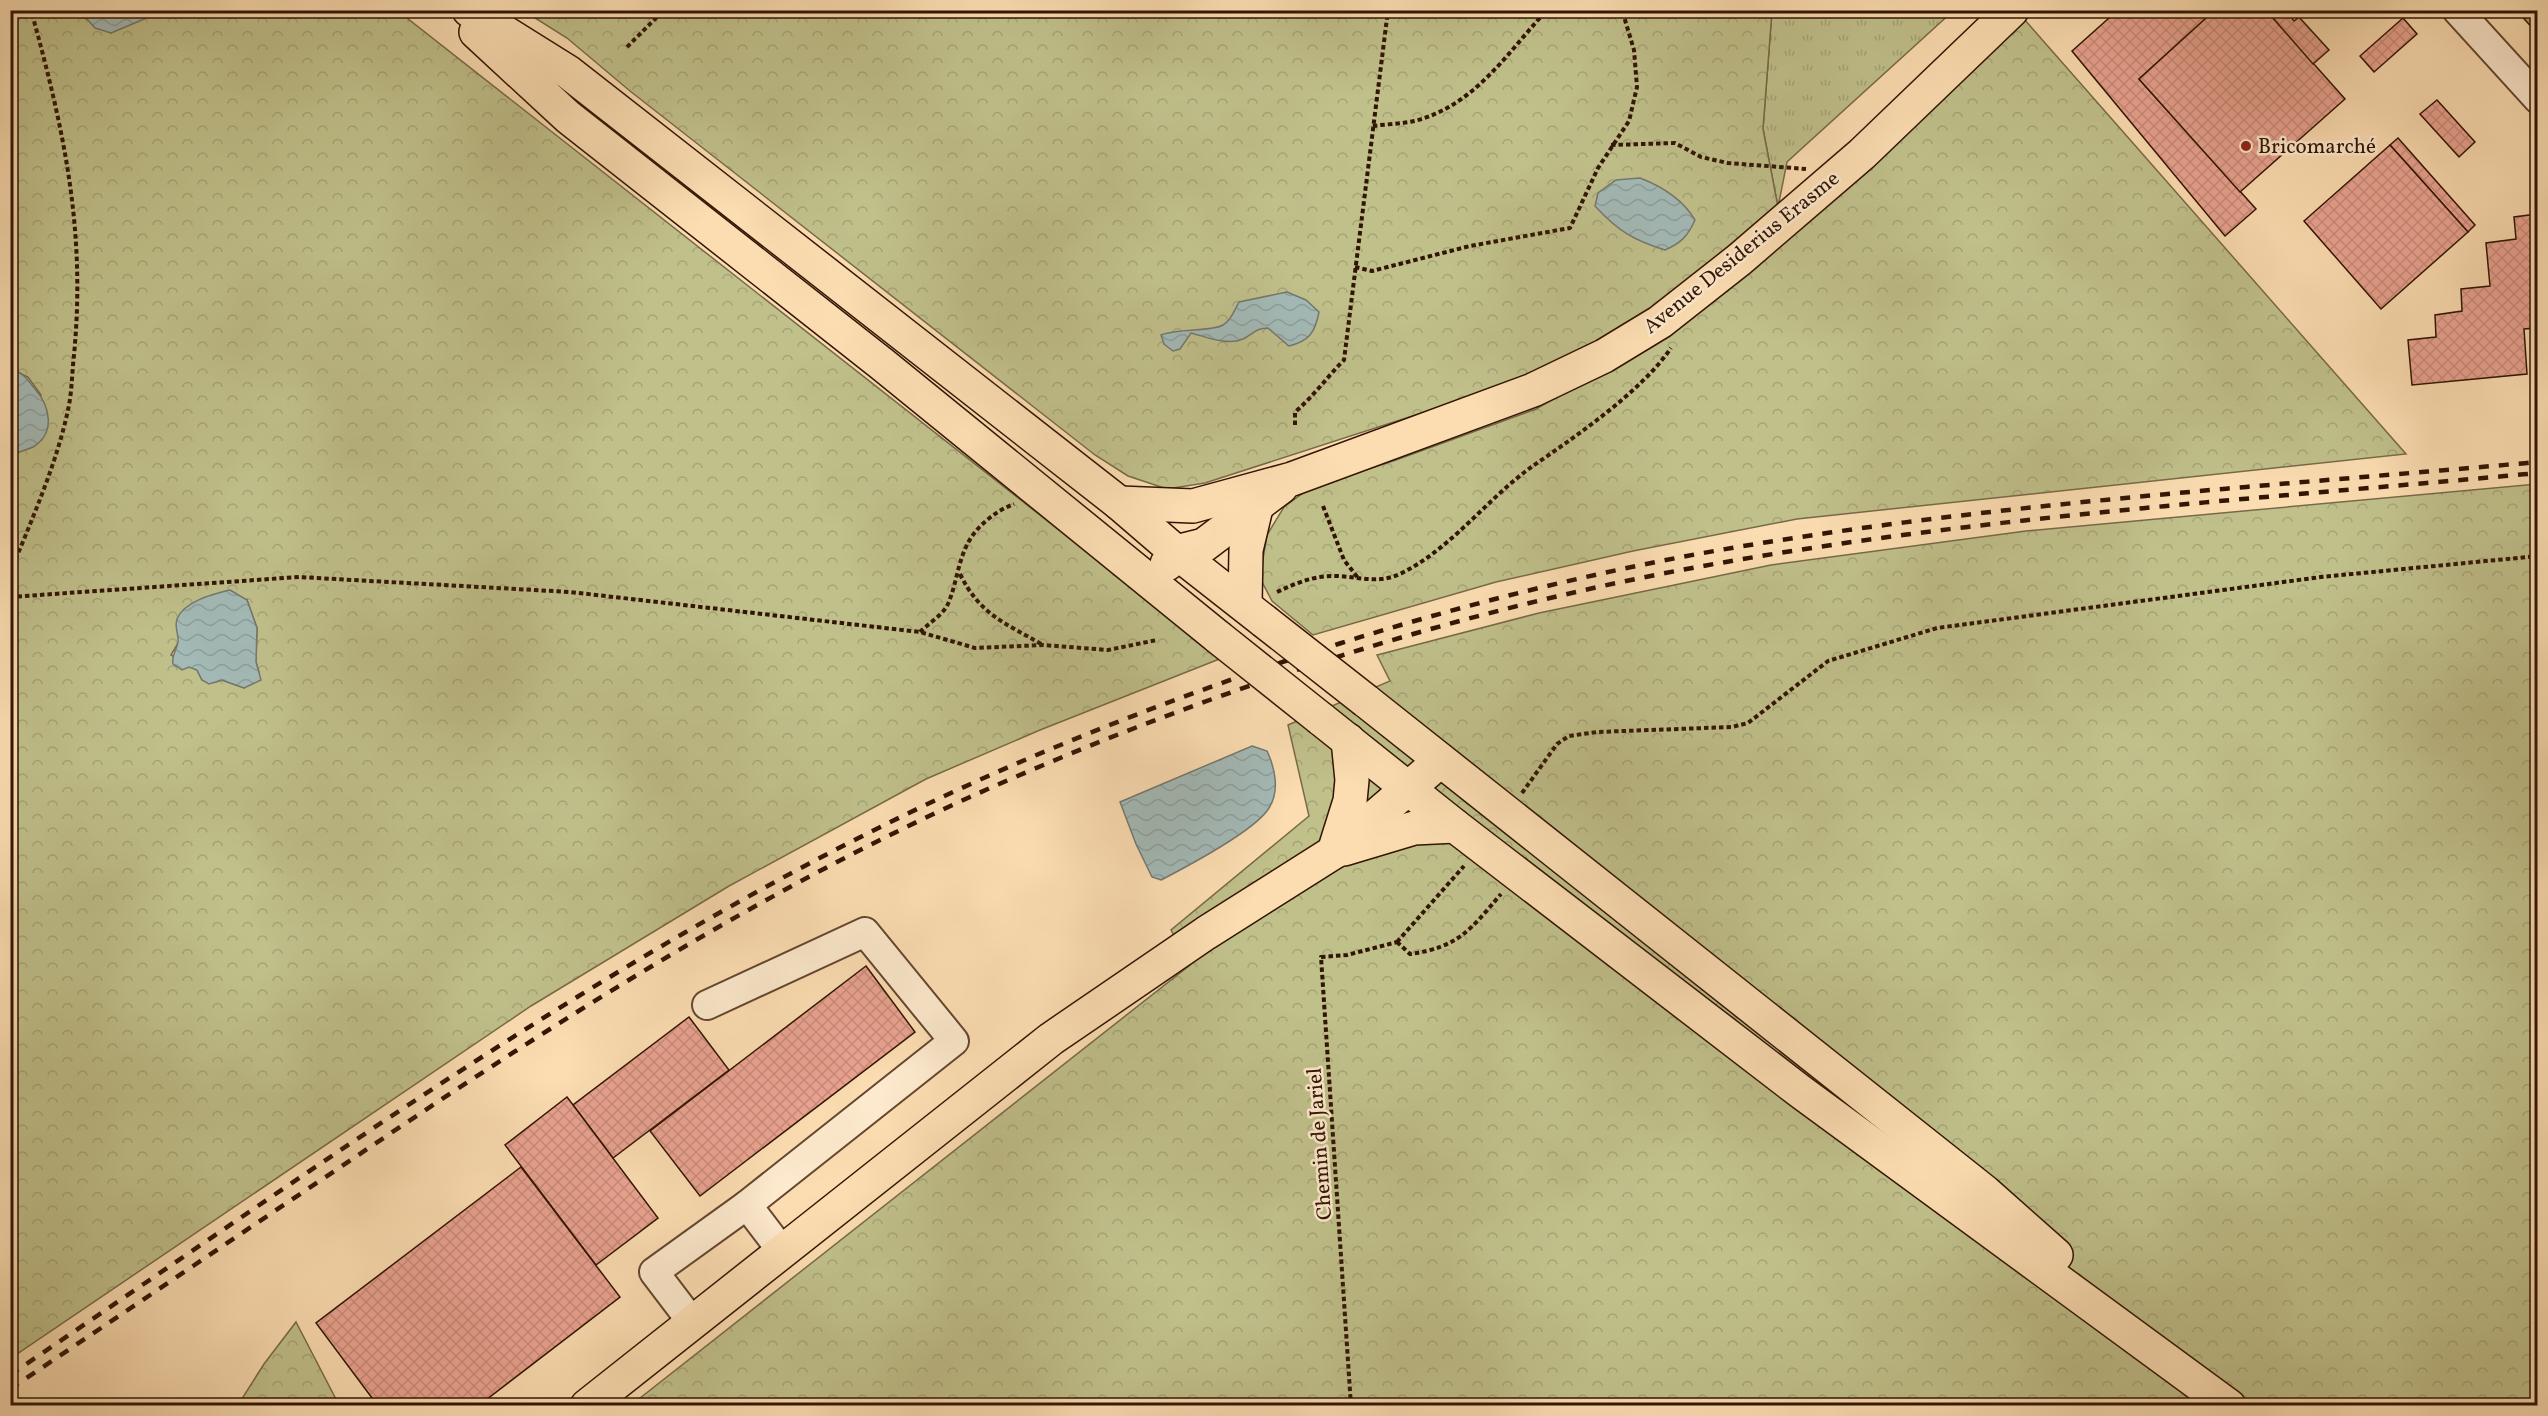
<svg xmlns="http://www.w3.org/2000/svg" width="2548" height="1416" font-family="Vollkorn,serif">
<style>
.grass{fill:url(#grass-tufts);stroke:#786a47;stroke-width:1.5}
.forest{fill:url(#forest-crowns);stroke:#786a47;stroke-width:1.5;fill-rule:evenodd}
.water{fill:url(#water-waves);stroke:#75786f;stroke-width:1.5}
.building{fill:url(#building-cross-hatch);stroke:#311403;stroke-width:1.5}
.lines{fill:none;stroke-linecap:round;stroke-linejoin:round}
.minor-casing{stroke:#64462f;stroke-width:32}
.major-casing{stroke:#311403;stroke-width:36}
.path{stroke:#311403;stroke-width:4;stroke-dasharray:4.5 3;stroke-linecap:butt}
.minor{stroke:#fde9cd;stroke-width:28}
.major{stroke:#fcddb2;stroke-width:33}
.rail{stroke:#311403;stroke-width:4.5;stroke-dasharray:10 10;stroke-linecap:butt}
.major-bridge-casing{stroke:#311403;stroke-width:36;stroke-linecap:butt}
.major-bridge{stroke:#fcddb2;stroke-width:33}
.poi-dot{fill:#8f2418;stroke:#fde9cd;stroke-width:2}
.labels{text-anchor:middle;stroke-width:5;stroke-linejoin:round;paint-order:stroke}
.poi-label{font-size:21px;fill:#311403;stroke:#fde9cd;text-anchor:start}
.street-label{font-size:21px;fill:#311403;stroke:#fde9cd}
</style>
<defs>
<pattern id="grass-tufts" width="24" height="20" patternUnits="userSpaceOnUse" patternTransform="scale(1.5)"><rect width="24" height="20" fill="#c0c08b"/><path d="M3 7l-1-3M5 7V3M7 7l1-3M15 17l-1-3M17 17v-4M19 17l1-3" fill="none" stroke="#a5a476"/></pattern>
<pattern id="forest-crowns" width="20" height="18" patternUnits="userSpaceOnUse" patternTransform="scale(1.5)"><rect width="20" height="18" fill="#c0c08b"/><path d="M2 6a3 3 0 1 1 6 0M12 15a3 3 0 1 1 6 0" fill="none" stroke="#a5a476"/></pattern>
<pattern id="water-waves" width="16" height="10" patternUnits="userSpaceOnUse" patternTransform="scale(1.5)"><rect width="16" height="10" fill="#a3bab7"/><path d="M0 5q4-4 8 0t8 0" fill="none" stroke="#8d9f9c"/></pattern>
<pattern id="building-cross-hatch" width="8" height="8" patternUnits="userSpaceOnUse" patternTransform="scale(1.5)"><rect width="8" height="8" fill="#eaa391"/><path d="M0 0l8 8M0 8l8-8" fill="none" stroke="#c98b7b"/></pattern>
</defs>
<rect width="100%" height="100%" fill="#fcddb2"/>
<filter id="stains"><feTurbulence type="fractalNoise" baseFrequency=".00333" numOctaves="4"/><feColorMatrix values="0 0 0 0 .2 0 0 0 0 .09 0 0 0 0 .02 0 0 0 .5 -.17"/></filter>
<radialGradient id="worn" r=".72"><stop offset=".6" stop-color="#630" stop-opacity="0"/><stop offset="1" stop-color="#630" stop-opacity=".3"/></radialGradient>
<!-- grass -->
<polygon class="grass" points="1772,11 1953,11 1787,162 1778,207 1763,129"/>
<!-- forest -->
<g class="forest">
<path d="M11,11H80L83,17L111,33L148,17L151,11H398L1222,658L1040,730L926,779L729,886L531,1006L11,1358L10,455L33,447L41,395L28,377L11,369ZM247,600L257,628L256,662L259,672L244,688L222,680L216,682L202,680L197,670L171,655L178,643Z"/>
<polygon points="524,11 1772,11 1763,129 1778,207 1643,317 1586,351 1496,389 1205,483 1167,489 1128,476 1095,455 630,91 567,38"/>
<polygon points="2024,19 2406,454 1797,519 1633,551 1496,582 1313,635 1272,601 1260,578 1267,535 1284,507 1310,488 1396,460 1536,409 1619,362"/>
<polygon points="2537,484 2537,1405 630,1406 1190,965 1171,930 1309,816 1288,725 1390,681 1377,655 1539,613 1771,565 2026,531"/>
<polygon points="296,1322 339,1405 238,1405 264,1364"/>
</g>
<!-- water -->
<g class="water">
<polygon points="80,11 151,11 149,17 111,33 95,28"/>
<path d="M1640,178C1661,186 1683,200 1695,220C1688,236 1681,243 1665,250C1633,240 1618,231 1595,206L1598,193L1616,180Z"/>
<path d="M1287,292L1306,300L1319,312C1315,333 1309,341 1289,346L1268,328C1256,328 1253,334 1243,339C1227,346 1207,337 1191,333L1180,349L1173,351L1164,344L1161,335C1179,328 1211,332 1223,325C1231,321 1235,309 1239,302Z"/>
<path d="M11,369C24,373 27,379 35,389C50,406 56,433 33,447C26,450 18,452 11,455Z"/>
<path d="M230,590L247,600L257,628L256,662L261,680L244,688L222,680L209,684L202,680L197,670L189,667L182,670L173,664C171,654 177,651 178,642C179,634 174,627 177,619C184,601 214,594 230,590Z"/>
<path d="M1252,746L1267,751C1275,768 1280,791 1269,808C1255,831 1186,867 1161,880L1152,877L1136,844L1120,802Z"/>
</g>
<!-- building -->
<g class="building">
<polygon points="2118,10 2215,10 2139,79 2256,209 2225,236 2072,51"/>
<polygon points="2215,10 2266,10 2345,99 2240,192 2139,79"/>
<polygon points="2266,10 2285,10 2294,21 2299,17 2329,50 2313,64"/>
<polygon points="2516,10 2538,10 2538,34"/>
<polygon points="2403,18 2417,34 2374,72 2360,56"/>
<polygon points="2437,100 2475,142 2459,157 2420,114"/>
<polygon points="2398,138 2475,225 2468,232 2390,145"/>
<polygon points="2390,145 2468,232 2381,309 2304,221"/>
<polygon points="2534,182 2538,182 2538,328 2524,329 2527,374 2412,385 2408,340 2436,337 2435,315 2462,311 2461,289 2490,286 2486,243 2516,239 2514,217 2537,214"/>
<polygon points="866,966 915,1032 700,1196 650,1131"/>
<polygon points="689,1017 729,1070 613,1158 573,1105"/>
<polygon points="567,1097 658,1218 596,1265 505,1145"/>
<polygon points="521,1167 620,1297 478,1406 378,1406 316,1323"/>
</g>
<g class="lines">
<!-- minor casing -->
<g class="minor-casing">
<g id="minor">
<polyline points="2457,10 2538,99"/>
<polyline points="707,1005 865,932 954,1041 747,1205"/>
<polyline points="692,1322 654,1272 747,1205 782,1251"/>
</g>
</g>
<!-- major casing -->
<g class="major-casing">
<g id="major">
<polyline points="469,10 568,72 1119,503 1176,552 1264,621"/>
<polyline points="476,32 568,117 882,364 1218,637"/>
<polyline points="1119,503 1193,506 1292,479 1533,390 1604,356 1660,322 1740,259 1862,154 2012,10"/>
<polyline points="1167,564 1176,552 1204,545 1281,487"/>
<polyline points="1245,604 1246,550 1256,508"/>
<polyline points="1366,701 1985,1192 2056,1255"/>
<polyline points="1321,719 1455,826 1801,1092 2229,1406"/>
<polyline points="1344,849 1414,828 1455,826"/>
<polyline points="1334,852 1350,801 1352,780 1348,740"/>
<polyline points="587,1406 1051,1039 1206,933 1334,852 1440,761"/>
</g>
</g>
<!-- path -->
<g class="path">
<polyline points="627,47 664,10"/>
<path d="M1373,126C1386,124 1401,124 1414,121C1475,106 1507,53 1547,10"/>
<polyline points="1611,145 1675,143 1701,157 1728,163 1806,169"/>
<polyline points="1355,267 1372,271 1470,246 1570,228 1598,168 1629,121 1637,87 1634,50 1622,10"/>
<path d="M1295,425V412C1313,397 1327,377 1344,360L1388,10"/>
<polyline points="1323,506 1344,560 1358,578"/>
<path d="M10,573C32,519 58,461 69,405C72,389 72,372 74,355C86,230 64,130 31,10"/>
<path d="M960,574C980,615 1005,623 1043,645"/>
<path d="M1277,592C1296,583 1316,575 1337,576C1360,577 1378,584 1400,574C1451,549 1485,501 1530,468C1576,436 1640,393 1671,348"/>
<polyline points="10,597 299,577 570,592 920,632 975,648 1043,645 1108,650 1157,640"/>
<path d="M920,632C928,624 941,616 947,606C956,587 957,566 966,547C974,528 995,511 1014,504"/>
<polyline points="1522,793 1557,744 1569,736 1597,732 1732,727 1748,723 1828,661 1937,628 2321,577 2538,556"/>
<path d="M1397,942L1410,954C1459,947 1470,930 1501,894"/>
<polyline points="1397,942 1464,866"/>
<polyline points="1351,1406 1321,957 1347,955 1397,942"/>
</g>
<!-- minor -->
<use href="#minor" class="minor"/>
<!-- major -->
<use href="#major" class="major"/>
<!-- rail -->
<g class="rail">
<path d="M10,1375C345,1149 671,908 1046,751C1256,663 1479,594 1703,553C1979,504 2259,487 2538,462"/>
<path d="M10,1389C121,1315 231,1240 342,1166C543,1030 748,898 970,797C1201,693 1453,611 1703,566C1979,516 2259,499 2538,473"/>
</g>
<!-- major-bridge casing -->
<g class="major-bridge-casing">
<g id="major-bridge">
<polyline points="1264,621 1366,701"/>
<polyline points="1218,637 1321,719"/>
</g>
</g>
<!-- major-bridge -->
<use href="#major-bridge" class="major-bridge"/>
</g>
<!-- markers -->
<circle class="poi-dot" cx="2246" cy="146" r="6"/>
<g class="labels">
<!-- poi labels -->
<g class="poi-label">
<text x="2258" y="153">Bricomarché</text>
</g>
<!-- street labels -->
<g class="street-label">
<text transform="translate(1741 252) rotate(-39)" y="7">Avenue Desiderius Erasme</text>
<text transform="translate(1319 1144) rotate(-94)" y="7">Chemin de Jariel</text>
</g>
</g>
<!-- margin -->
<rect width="2548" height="1416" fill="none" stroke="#fcddb2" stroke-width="36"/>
<rect x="12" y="12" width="2524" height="1392" fill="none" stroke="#311403" stroke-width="3"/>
<rect x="18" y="18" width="2512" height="1380" fill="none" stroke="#311403" stroke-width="1.5"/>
<rect width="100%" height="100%" filter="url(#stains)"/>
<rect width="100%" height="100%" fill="url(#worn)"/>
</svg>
